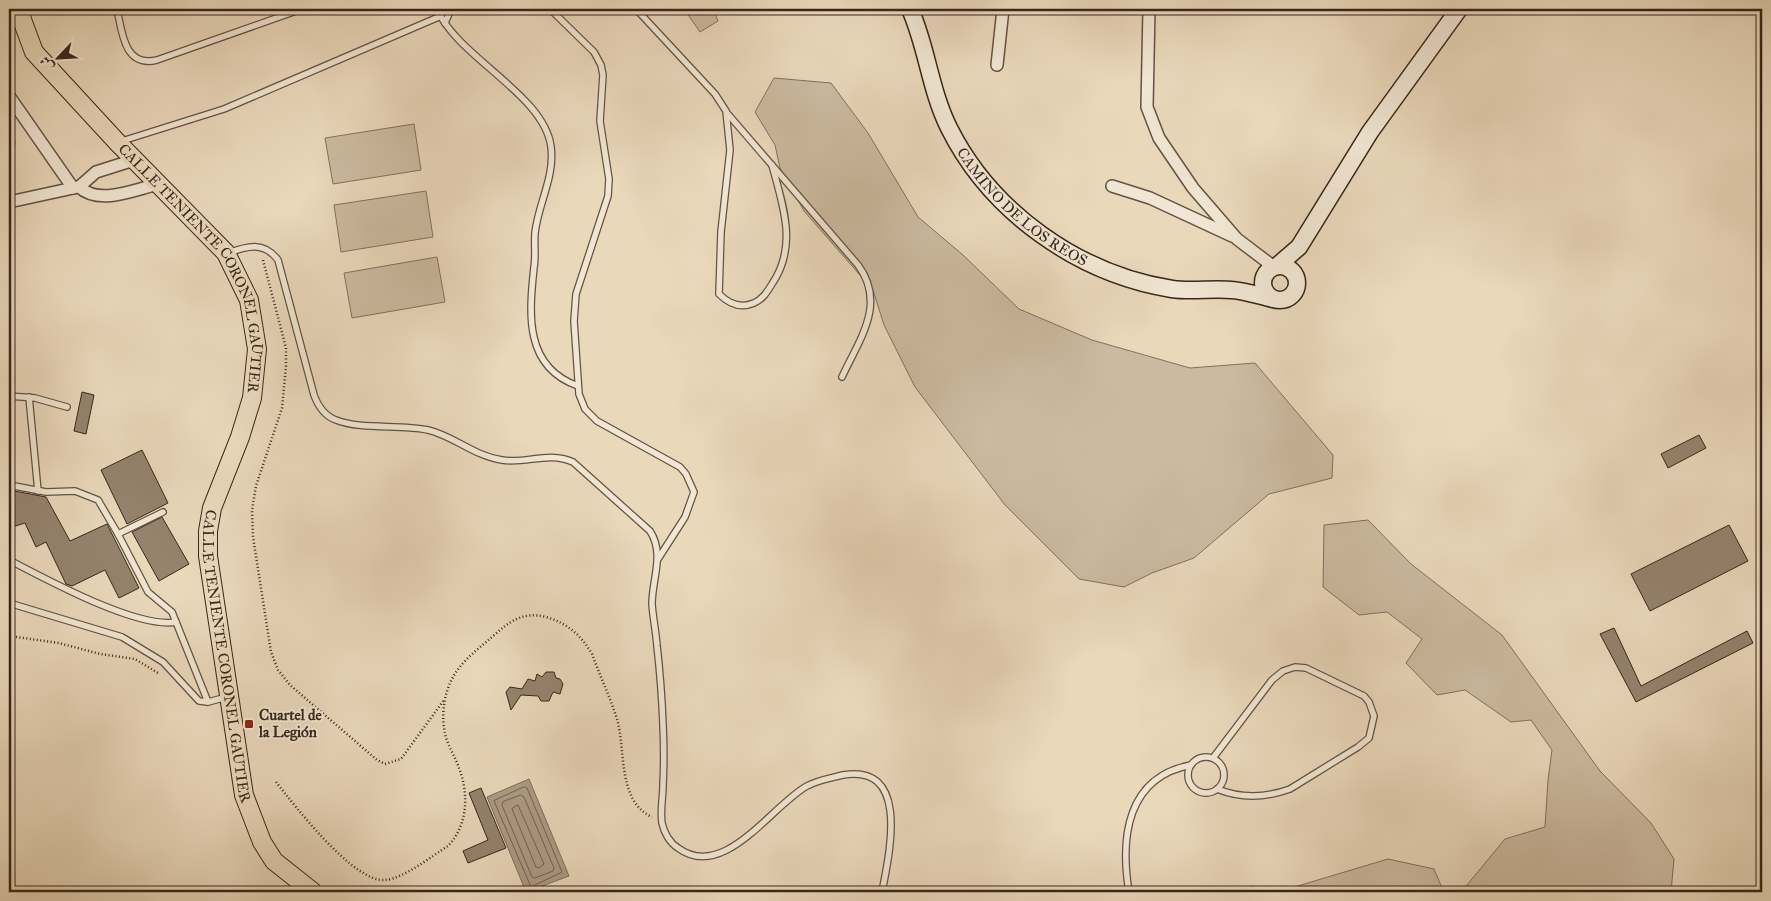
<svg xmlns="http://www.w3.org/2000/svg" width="1771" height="901" font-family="'IM FELL Great Primer',Amiri,serif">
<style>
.green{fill:#ccbaa0;stroke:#82705d}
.water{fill:#ad9b84;stroke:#7e6c5a}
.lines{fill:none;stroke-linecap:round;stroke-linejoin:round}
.shore{stroke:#72604f;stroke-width:1}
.building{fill:#95836e;stroke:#38261a}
.lane-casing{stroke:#645242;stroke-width:8}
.street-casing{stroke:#645242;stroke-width:14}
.secondary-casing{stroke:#38261a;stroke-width:19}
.primary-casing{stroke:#38261a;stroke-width:20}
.path{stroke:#38261a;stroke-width:2.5;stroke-dasharray:1 2.5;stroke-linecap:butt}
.lane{stroke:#f1e6d3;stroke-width:5.5}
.street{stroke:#f1e6d3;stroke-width:11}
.secondary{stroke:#f1e6d3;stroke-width:16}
.primary{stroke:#ead8bb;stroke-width:18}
.poi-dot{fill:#8f2418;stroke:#f1e6d3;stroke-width:2}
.labels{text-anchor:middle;stroke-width:4;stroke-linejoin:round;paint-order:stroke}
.street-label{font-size:15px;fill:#38261a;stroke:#f1e6d3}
.poi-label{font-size:15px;font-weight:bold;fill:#38261a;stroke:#f1e6d3;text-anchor:start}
</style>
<rect width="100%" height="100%" fill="#ead8bb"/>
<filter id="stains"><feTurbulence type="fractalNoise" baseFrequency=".004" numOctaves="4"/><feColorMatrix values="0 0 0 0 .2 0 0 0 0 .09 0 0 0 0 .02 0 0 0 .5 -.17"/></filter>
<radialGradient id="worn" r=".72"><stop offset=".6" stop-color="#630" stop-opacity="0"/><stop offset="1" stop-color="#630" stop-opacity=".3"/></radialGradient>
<!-- green -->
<g class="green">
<polygon points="684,9 713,9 718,21 700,32"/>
<polygon points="774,78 831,83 868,133 918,217 963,255 1019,309 1092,340 1190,368 1255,363 1333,455 1332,478 1269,494 1194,558 1152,573 1124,587 1079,579 1005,505 915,387 884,325 873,290 804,211 780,168 775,145 755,112"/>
<polygon points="414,124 421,170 333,184 325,138"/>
<polygon points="9,131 15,140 14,159 9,163"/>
<polygon points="426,191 433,237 341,252 334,205"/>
<polygon points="437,257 445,302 352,318 344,273"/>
<polygon points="1368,520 1411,564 1502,635 1600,771 1651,823 1674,859 1671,892 1236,892 1252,886 1281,891 1388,859 1434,869 1442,888 1462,891 1505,839 1545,827 1548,780 1552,750 1531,720 1511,722 1465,690 1437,695 1406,663 1422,639 1387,612 1359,615 1323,587 1324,525"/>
</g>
<!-- water -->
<polygon class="water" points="529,779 569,876 526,892 487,797"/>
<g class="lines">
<!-- shore -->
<g class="shore">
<polygon points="524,787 527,788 562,872 531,887 494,801"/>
<polygon points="521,795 524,797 554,868 553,871 535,878 532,877 502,805 503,802"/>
<polygon points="518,805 544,864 539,868 536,867 512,809"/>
</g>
</g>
<!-- building -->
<g class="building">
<polygon points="82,392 94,395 86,434 74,431"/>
<polygon points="1699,435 1706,448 1668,468 1661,454"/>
<polygon points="142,450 168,503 127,524 101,470"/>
<polygon points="9,490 46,497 70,541 107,524 139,588 119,598 105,570 72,586 66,584 46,542 36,547 25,523 9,528"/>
<polygon points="162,517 189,564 159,581 132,532"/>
<polygon points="1729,525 1748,561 1650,611 1631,574"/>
<polygon points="1614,628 1641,686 1747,631 1753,643 1636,702 1600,634"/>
<polygon points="546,672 554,672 556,678 560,679 563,684 560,694 553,692 549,701 541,701 538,696 521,695 511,710 506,692 510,687 522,689 528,679 535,681 537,674 542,677"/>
<polygon points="481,788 506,848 468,863 463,851 488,840 469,793"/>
</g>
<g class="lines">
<!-- lane casing -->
<g class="lane-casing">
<g id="lane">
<path d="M117,9C122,32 124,68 157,60L302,9"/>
<path d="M437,9C457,57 545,95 551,147C555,177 538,204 535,233C534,244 536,256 534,267C529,314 524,367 578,386"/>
<polyline points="550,9 594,52 601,65 603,75 600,121 609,179 608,196 576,294 574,321 579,394 585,409 597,421 680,467 686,474 694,492 685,517 658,559"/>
<path d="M636,9L715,94L726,111L730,150L721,232L719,294C729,304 740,309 754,303C763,299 767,292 772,284C798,246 783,206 772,165"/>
<polyline points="445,23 451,9"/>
<path d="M727,113L858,265C887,304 859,340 842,377"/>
<polyline points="122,141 224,109 441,16"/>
<path d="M228,253C247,246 264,241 278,260L314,395C318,406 325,416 336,420C361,430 400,424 428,430C454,436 474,456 502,460C527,464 548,451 573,462L650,531C665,554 652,579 652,604C653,618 656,632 657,646C660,672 662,699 663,725C664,745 664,765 663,785C663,797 660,811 662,823C664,833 670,843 678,848C724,882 772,805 807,786C818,780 831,778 843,775C911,763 889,855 882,892"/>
<polyline points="9,396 35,398 67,407"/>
<polyline points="29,397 38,491"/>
<polyline points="9,485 46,492 75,491 98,500 118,534 148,592 172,612 208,702"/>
<polyline points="118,534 163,512"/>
<path d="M9,560C46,579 137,629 176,622"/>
<polyline points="9,603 122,637 163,662 199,701 208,702 227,697"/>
<circle cx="1206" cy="775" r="18"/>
<path d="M1213,758L1272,680L1283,671L1295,667L1306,668L1364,696L1369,702L1374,716L1369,738L1358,747L1290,789C1265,798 1242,799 1217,789"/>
<path d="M1129,892C1120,837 1127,777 1191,765"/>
<polyline points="1759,892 1762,887"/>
</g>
</g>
<!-- street casing -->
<g class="street-casing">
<g id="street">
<polyline points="1149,9 1147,107 1159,138 1193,188 1237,239 1274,267"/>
<polyline points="997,65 1003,9"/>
<polyline points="9,96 73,188"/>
<polyline points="1112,186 1150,198 1232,236"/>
<path d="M79,187C100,206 135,189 159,184"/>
<polyline points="79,187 96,172 134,160"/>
<polyline points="9,202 78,187"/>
</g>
</g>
<!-- secondary casing -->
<g class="secondary-casing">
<g id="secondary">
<path id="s1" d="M910,9C927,47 930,90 949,128C991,212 1078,274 1172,289C1192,292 1212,288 1232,290C1246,291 1260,296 1273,299"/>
<polyline points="1277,266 1299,247 1370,132 1459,9"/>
<circle cx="1280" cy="283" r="17"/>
</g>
</g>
<!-- primary casing -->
<g class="primary-casing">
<g id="primary">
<path id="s2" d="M18,9L34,52L117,142L226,253L249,300L257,349L252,398L240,437L212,508L208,531V556L244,795L262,842L274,861L313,892"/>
</g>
</g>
<!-- path -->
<g class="path">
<polyline points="263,260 286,348 286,366 282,408 256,486 252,510 253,537 271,652 278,670 290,685 377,760 385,764 401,759 444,700"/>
<polyline points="9,636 59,643 100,654 135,659 158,673"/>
<path d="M276,782C295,806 354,883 385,880C403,879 432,856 448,846C468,825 469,794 459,768C455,756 447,745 445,733C441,715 444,693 453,677C462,661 478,649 492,637C509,622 522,611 546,617C567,623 581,635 592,654C600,676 610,697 617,719C626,750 617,801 652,817"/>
</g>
<!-- lane -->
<use href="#lane" class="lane"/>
<!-- street -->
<use href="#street" class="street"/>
<!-- secondary -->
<use href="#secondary" class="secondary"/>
<!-- primary -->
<use href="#primary" class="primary"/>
</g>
<!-- markers -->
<rect class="poi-dot" x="244" y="719" width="10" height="10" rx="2.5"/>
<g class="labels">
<!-- street labels -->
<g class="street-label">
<text dy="5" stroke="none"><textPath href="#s1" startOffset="235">CAMINO DE LOS REOS</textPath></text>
<text dy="5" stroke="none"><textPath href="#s2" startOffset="322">CALLE TENIENTE CORONEL GAUTIER</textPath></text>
<text dy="5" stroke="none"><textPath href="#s2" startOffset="742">CALLE TENIENTE CORONEL GAUTIER</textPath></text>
</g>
<!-- poi labels -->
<g class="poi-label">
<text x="259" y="720">Cuartel de<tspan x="259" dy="17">la Legión</tspan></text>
</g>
</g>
<!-- margin -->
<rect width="1771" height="901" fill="none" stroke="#ead8bb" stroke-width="30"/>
<rect x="10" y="10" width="1751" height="881" fill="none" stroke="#38261a" stroke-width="2.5"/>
<rect x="15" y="15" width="1741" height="871" fill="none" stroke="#38261a"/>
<!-- north arrow -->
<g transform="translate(58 58) rotate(245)" stroke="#f1e6d3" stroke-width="4" paint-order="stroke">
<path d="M0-4L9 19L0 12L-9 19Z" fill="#38261a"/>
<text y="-8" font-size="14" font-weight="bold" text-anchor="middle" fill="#38261a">ش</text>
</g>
<rect width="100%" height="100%" filter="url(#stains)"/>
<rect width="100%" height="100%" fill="url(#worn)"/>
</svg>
